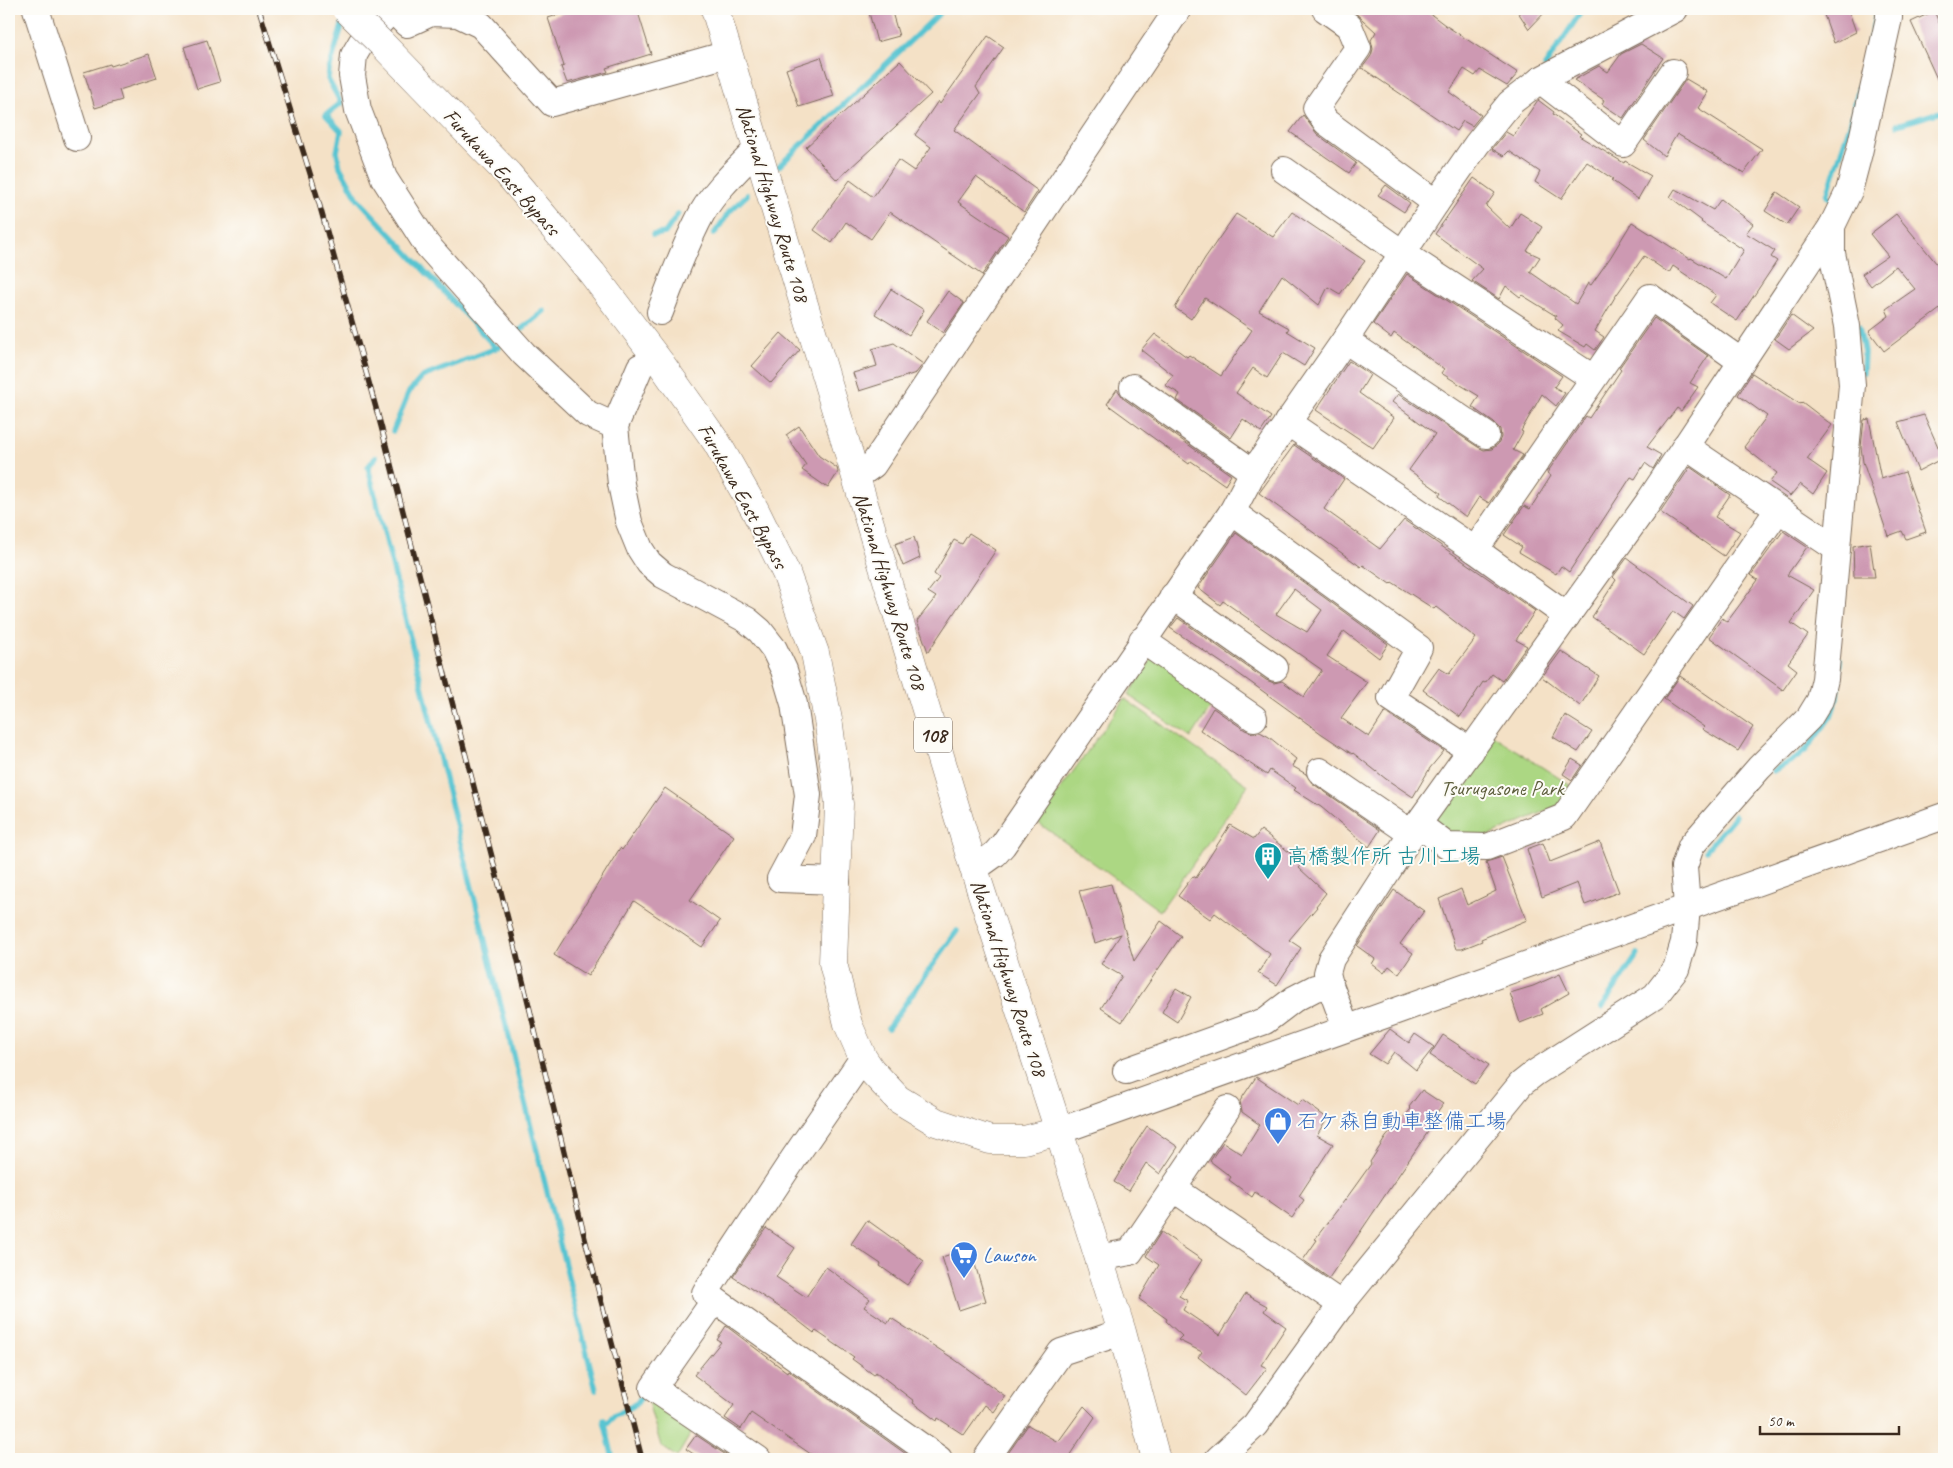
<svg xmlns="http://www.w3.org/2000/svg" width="1953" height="1468" font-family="Caveat,'Klee One',sans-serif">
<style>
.green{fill:#acd783;stroke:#748050}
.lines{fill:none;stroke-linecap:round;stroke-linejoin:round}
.stream{stroke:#58c4d1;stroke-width:5.5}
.building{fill:#cd99b2;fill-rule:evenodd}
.minor-casing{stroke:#7c6a59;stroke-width:28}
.highway-casing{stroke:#7c6a59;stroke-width:29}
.minor{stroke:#fff;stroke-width:26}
.highway{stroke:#fff;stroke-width:28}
.rail-casing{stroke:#3b2a1e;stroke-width:5.5}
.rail{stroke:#fdfcf7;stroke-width:4;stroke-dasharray:11;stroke-linecap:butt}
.highway-bridge-casing{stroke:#7c6a59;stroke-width:29;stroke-linecap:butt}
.highway-bridge{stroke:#fff;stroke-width:28}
.labels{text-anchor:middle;stroke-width:4;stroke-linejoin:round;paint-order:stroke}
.shield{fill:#fdfcf7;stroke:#75695f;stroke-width:1}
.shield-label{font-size:20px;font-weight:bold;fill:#3b2a1e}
.street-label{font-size:21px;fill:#3b2a1e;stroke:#fdfcf7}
.park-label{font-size:21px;fill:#5d5e3c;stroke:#fdfcf7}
.culture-label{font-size:21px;fill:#0d838f;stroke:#fdfcf7;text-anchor:start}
.shop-label{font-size:21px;fill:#366cbe;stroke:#fdfcf7;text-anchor:start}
</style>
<rect width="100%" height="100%" fill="#fdfcf7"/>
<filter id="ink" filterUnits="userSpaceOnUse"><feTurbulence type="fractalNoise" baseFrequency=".02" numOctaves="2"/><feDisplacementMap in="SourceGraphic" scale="10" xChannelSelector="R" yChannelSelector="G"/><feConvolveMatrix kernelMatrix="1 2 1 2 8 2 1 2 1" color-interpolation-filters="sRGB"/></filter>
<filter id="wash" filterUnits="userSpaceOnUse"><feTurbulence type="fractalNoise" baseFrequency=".0096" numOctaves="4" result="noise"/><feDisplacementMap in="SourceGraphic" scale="20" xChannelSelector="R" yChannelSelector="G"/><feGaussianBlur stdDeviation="1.12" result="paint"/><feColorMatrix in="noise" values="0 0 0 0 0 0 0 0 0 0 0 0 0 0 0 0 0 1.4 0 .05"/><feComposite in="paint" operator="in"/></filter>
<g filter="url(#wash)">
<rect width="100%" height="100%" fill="#f4e1c6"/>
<!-- green -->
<g class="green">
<polygon points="1155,654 1217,698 1191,738 1128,695"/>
<polygon points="1125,699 1248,785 1160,911 1037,822"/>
<polygon points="1491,734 1573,787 1566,802 1486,837 1445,833 1437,827 1434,815"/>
<polygon points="654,1396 696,1425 677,1457 661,1446 648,1402"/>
</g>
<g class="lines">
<!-- stream -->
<g class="stream">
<polyline points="343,22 329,70 328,79 341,103 326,115 341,131 337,152 340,167 358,199 496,348"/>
<polyline points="1545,66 1583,9"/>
<polyline points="1897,125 1944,111"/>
<polyline points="1854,126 1850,125 1877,9"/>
<polyline points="779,166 944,9"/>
<polyline points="1830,198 1827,195 1850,125"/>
<polyline points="714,234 730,211 747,195"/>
<polyline points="653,235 665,233 678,214"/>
<polyline points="1859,327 1864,352 1863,372"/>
<polyline points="518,332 544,311"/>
<polyline points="393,431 409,392 422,377 499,347"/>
<polyline points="376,457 368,467 596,1390"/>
<polyline points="1773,771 1796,758 1806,750 1831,716 1837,698 1840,660"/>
<polyline points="1706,850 1735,816"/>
<polyline points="1602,1007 1638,954"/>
<polyline points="888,1028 957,931"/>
<polyline points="604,1420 613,1459"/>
<polyline points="605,1425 614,1416 637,1403 645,1391"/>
</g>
</g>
<g id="blocks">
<!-- building -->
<g class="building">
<polygon points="576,9 637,9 651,54 606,68 608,72 567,83 561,67 564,66 548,18"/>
<polygon points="868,9 891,9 899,36 877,42"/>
<polygon points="1351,9 1424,9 1445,25 1518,73 1507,86 1480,70 1475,76 1464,69 1449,92 1481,115 1472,126 1463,121 1456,131 1362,68 1371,56 1373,49 1371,40 1376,32"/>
<polygon points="1516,9 1548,9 1529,29"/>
<polygon points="1834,9 1848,9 1856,32 1834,43 1823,12"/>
<polygon points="1934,11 1944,34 1944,94 1911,22"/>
<polygon points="988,36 1004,47 976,87 980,94 954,130 1038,191 1024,212 976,177 958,202 1008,236 982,275 890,212 871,239 846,222 832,243 814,230 850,180 873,197 898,160 914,171 931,147 915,135 938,101 940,104"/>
<polygon points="207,40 220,82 197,89 184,47"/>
<polygon points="1641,44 1663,58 1623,118 1602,104 1604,100 1574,80 1599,66 1608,72 1621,54"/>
<polygon points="149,54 157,78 119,90 122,100 95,108 84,72 110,64 111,66"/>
<polygon points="821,57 834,96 799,107 786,69"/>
<polygon points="900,61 931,94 837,180 806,147"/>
<polygon points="1686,79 1708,92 1698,108 1762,149 1744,173 1677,134 1664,156 1644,140"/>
<polygon points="1538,100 1554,112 1553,114 1581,134 1579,136 1624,163 1625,161 1651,176 1638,199 1611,180 1613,179 1587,162 1561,199 1535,182 1540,172 1509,151 1504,156 1492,149 1506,132 1513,136"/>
<polygon points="1303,115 1317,134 1356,163 1349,173 1290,132"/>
<polygon points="1474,178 1495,193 1486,206 1510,229 1520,213 1542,227 1527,251 1540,257 1530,272 1576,304 1588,283 1591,285 1610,258 1632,222 1690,259 1691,258 1726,279 1744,250 1701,222 1702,221 1670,197 1675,189 1713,210 1721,199 1753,224 1746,233 1775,251 1771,257 1777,261 1737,321 1710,303 1716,295 1673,266 1669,273 1644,256 1615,297 1595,331 1604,337 1595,350 1587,344 1585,347 1558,331 1563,325 1555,318 1556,316 1522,295 1520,297 1506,286 1499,299 1472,281 1483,269 1435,234"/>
<polygon points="1386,185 1410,203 1404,212 1378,195"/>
<polygon points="1777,192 1799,207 1787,225 1765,211"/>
<polygon points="1292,212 1365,261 1340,294 1328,287 1319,305 1282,275 1259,311 1289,328 1287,331 1315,348 1304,366 1283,353 1267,378 1253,368 1236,393 1271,417 1261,432 1243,419 1231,438 1177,400 1180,394 1165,385 1173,375 1141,350 1155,334 1187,357 1189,355 1221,376 1252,330 1205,298 1191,319 1175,308 1205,258 1236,214 1273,237"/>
<polygon points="1896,214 1937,264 1944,258 1944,306 1884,351 1869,331 1889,316 1886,309 1915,289 1896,266 1871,286 1862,274 1888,256 1870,234"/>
<polygon points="1407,274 1562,376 1554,387 1565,393 1556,406 1542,394 1521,431 1523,432 1513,450 1523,455 1489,503 1479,497 1466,517 1439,496 1441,493 1409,470 1435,434 1392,402 1398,394 1478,447 1484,450 1492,449 1498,444 1501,437 1500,429 1494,423 1472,407 1479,396 1441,373 1444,369 1394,333 1391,338 1373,324"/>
<polygon points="891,289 924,310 909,335 875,314"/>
<polygon points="948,291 964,303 943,333 927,321"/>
<polygon points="1791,315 1813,331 1789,349 1775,339"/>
<polygon points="1654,318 1708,356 1690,383 1698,387 1681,411 1677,408 1647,447 1661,455 1653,469 1645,463 1635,479 1631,477 1569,572 1561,566 1556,574 1519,552 1522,547 1504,535 1524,506 1530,509 1551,476 1547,473 1551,467 1586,416 1589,418 1621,370 1619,368"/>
<polygon points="781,333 800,350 771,383 752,366"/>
<polygon points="894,343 923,364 916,373 859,391 853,373 877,366 872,349"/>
<polygon points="1349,361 1370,375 1359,393 1394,418 1373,448 1316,410"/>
<polygon points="1752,373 1800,404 1802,402 1832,425 1807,459 1827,473 1813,494 1800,484 1790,496 1770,482 1777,473 1744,447 1767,416 1738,395"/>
<polygon points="1117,389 1124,399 1231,475 1225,485 1191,461 1189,464 1107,404"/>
<polygon points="1924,415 1943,458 1918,471 1898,422"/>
<polygon points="1869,419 1881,479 1905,472 1926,532 1906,539 1902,531 1888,536 1863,462 1861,447 1864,420"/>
<polygon points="799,426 819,456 837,468 838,472 828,488 802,470 806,465 786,435"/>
<polygon points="1294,445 1344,479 1324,509 1380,549 1404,520 1535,611 1516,640 1527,646 1502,681 1492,674 1485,683 1483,682 1460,717 1423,690 1439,668 1449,674 1476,638 1436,607 1434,609 1392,582 1390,584 1363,565 1361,567 1259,493"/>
<polygon points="1690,467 1730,495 1715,517 1740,532 1724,556 1660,512"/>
<polygon points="1783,531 1807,547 1787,575 1814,590 1791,623 1808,635 1788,663 1797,670 1783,690 1709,637 1722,618 1727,622 1758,580 1751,575"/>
<polygon points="969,533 996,550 928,652 917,621 936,597 928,592 939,578 934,574 954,540 962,544"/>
<path d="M1236,533L1388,644L1379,658L1344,631L1327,656L1367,682L1341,718L1369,737L1385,712L1444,751L1430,768L1413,797L1386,779L1353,753L1352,754L1322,734L1228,666V667L1170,628L1178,618L1266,680L1274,683L1282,681L1304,697L1322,670L1223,601L1220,605L1198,588ZM1294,589L1322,610L1307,632L1276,614Z"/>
<polygon points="914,537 920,558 903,566 895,544"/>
<polygon points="1870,543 1875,577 1854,577 1853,546"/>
<polygon points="1627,558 1693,606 1684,619 1673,611 1644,654 1592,617 1616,580 1613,577"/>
<polygon points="1561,651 1599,676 1580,706 1542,677"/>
<polygon points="1680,676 1753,727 1738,751 1702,729 1704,727 1664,699"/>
<polygon points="1213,708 1245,730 1253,733 1260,732 1269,737 1296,759 1292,766 1306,774 1312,783 1380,830 1369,847 1321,807 1294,790 1296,788 1270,770 1267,775 1200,730"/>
<polygon points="1565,715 1592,732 1578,752 1553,737"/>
<polygon points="1572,759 1582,765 1572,780 1563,774"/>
<polygon points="665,788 734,836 690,900 720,921 702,947 634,901 588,976 554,955 620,848 622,850"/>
<polygon points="1230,825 1254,839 1261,830 1303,863 1299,868 1326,893 1316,906 1317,907 1289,940 1301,948 1277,985 1258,973 1270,954 1215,913 1210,919 1178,896 1193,876 1196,878"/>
<polygon points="1600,842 1619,892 1585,905 1577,883 1542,897 1527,849 1543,843 1550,862"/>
<polygon points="1502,857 1527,920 1481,939 1482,941 1462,949 1456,949 1439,899 1461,889 1467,905 1496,891 1486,862"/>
<polygon points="1111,884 1134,961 1161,921 1181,936 1122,1022 1101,1008 1122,976 1101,964 1121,934 1095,943 1079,891"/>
<polygon points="1394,890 1424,911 1400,944 1413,953 1399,974 1389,966 1384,973 1372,964 1375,959 1357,946"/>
<polygon points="1560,974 1569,993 1541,1009 1543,1014 1520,1023 1510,993 1533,986"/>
<polygon points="1176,988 1191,997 1177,1022 1162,1012"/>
<polygon points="1390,1029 1409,1043 1415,1034 1434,1047 1416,1070 1394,1052 1385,1064 1369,1054"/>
<polygon points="1443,1035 1489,1065 1475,1084 1430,1055"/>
<polygon points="1256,1077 1298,1105 1302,1100 1327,1118 1317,1135 1333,1144 1299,1196 1304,1200 1292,1218 1255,1192 1252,1197 1229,1180 1231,1177 1210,1161 1223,1142 1242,1154 1260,1125 1242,1112 1240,1101"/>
<polygon points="1422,1090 1443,1104 1435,1115 1438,1117 1329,1278 1303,1260 1317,1240 1315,1239 1348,1196 1371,1164 1370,1162 1386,1137 1411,1109 1409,1107"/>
<polygon points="1147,1126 1178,1147 1160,1174 1146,1163 1129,1191 1114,1182 1131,1153 1130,1152"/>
<polygon points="867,1220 924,1261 907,1285 880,1266 881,1264 851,1244"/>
<polygon points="766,1228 795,1248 776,1277 806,1297 826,1267 870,1299 864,1307 888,1323 891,1318 954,1359 1005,1396 994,1412 985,1405 964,1435 938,1418 937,1421 913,1403 914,1401 876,1372 874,1375 852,1359 854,1357 816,1331 814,1333 787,1312 733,1277"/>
<polygon points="1161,1232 1202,1260 1179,1296 1188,1301 1183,1310 1220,1335 1245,1294 1267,1306 1264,1311 1286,1327 1261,1365 1267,1368 1246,1395 1198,1357 1202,1352 1178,1340 1182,1336 1166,1321 1167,1319 1139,1299 1159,1265 1146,1256"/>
<polygon points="970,1248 986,1301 959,1310 942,1257"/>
<polygon points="726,1326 787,1372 788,1370 913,1459 818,1459 751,1413 741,1429 725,1418 734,1405 694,1375 721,1342 717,1340"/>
<polygon points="1084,1406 1095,1417 1067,1459 1004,1459 1028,1425 1058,1442"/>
<polygon points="696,1435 732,1459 701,1459 686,1449"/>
</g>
</g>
</g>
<g filter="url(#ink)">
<use href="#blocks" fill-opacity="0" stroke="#7c6a59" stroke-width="1"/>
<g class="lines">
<!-- minor casing -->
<g class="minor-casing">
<g id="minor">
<polyline points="36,9 77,138"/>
<polyline points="392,9 361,43 354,55 352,76 358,110 384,178 427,245 524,354 588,414 615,426"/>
<polyline points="392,9 407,24 431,13 458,14 481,25 552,103 728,54"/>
<polyline points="1325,9 1349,26 1358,48 1316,108 1326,122 1436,203"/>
<polyline points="1540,80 1623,144 1673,72"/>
<polyline points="1284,170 1402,253 1593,378"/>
<path d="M660,312C673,279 685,244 702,213C716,189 738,169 757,149"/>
<polyline points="1345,340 1486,435"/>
<polyline points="640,367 615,426 621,484 629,522 640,549 649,563 663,575 747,620 760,631 774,649 784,670 794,704 808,795 803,836 780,879 837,881"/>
<polyline points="1133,387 1253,472"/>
<polyline points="1287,422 1475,550 1567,616"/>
<polyline points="1685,446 1837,549"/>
<polyline points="856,477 873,465 1178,9"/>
<polyline points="1232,512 1419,648 1391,698 1471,751"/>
<polyline points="1475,550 1650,297 1742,362"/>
<polyline points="1173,596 1275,668"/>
<polyline points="1142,640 1254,718"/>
<polyline points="1320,771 1412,834"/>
<polyline points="1418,824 1447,846 1487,847 1564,817 1778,510"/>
<polyline points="974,869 995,854 1003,845 1232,512 1253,472 1345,340 1436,203 1477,144 1510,103 1540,80 1675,9"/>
<polyline points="1330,985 1346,1028"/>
<polyline points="863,1058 794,1158 705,1293 939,1459"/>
<polyline points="1126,1071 1265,1021 1294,999 1315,988 1330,985 1327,973 1331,959 1418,824 1647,504 1832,226 1849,191 1859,153 1889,18 1889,9"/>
<polyline points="1059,1131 1944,816"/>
<polyline points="1174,1189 1342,1305"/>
<polyline points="1099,1258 1130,1252 1227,1109"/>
<polyline points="714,1301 653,1388 758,1459"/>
<polyline points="986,1459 1061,1352 1122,1332"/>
<polyline points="1218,1459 1255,1425 1347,1297 1521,1084 1535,1073 1655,996 1676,969 1684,942 1687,907 1684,867 1691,846 1759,768 1809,718 1820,700 1825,679 1852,385 1847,326 1832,253 1832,226"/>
</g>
</g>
<!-- highway casing -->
<g class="highway-casing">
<g id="highway">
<polyline points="715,9 974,869 1059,1131 1122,1332 1156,1459"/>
<polyline points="381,43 508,174 592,273 662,365 717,443 755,510 786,573 815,653 829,725 839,804 833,963 848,1024 863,1058 871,1070 898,1099 936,1122 990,1140 1024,1140 1059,1131"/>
</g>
</g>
<!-- minor -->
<use href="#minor" class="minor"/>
<!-- highway -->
<use href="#highway" class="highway"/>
<!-- rail casing -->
<g class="rail-casing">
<polyline id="rail" points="259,9 317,196 381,426 510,927 585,1239 642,1459"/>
</g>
<!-- rail -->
<use href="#rail" class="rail"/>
<!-- highway-bridge casing -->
<g class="highway-bridge-casing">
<polyline id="highway-bridge" points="346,9 381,43"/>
</g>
<!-- highway-bridge -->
<use href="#highway-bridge" class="highway-bridge"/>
</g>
</g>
<!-- icons -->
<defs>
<g id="building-pin" transform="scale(1.4375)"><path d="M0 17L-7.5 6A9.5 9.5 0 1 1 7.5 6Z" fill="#0f9aa8" stroke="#fdfcf7"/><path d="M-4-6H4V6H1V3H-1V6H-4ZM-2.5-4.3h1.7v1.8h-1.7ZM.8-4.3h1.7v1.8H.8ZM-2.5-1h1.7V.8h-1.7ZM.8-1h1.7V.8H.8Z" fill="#fff"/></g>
<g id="shop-pin" transform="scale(1.4375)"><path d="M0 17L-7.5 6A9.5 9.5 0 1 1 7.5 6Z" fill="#3f7fe0" stroke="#fdfcf7"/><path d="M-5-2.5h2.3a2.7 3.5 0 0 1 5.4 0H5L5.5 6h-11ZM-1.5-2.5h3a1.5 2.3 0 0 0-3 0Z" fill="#fff"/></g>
<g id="supermarket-pin" transform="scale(1.4375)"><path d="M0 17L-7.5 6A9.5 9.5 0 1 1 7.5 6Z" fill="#3f7fe0" stroke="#fdfcf7"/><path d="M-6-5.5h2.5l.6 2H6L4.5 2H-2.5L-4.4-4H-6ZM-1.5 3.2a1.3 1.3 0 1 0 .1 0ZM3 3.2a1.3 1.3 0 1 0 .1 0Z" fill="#fff"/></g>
</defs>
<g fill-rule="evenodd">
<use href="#building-pin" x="1268" y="856"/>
<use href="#shop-pin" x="1278" y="1121"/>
<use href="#supermarket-pin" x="964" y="1255"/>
</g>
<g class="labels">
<!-- shield labels -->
<rect class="shield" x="914" y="717.5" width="38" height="35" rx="4"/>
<g class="shield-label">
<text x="933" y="742">108</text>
</g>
<!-- street labels -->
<g class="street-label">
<text transform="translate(502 172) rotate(48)" y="7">Furukawa East Bypass</text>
<text transform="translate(773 203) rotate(73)" y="7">National Highway Route 108</text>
<text transform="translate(743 496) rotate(61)" y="7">Furukawa East Bypass</text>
<text transform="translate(890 591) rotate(73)" y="7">National Highway Route 108</text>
<text transform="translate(1009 978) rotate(72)" y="7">National Highway Route 108</text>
</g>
<!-- park labels -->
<g class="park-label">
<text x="1502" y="795">Tsurugasone Park</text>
</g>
<!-- culture labels -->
<g class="culture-label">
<text x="1287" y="863">高橋製作所 古川工場</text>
</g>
<!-- shop labels -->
<g class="shop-label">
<text x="1297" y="1128">石ケ森自動車整備工場</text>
<text x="983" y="1262">Lawson</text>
</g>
</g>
<!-- margin -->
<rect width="1953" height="1468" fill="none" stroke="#fdfcf7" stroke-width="30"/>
<!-- scale -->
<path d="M1760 1426v8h139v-8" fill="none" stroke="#3b2a1e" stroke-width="2.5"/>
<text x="1768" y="1426" font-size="15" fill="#3b2a1e" stroke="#fdfcf7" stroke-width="4" paint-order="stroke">50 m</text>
</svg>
